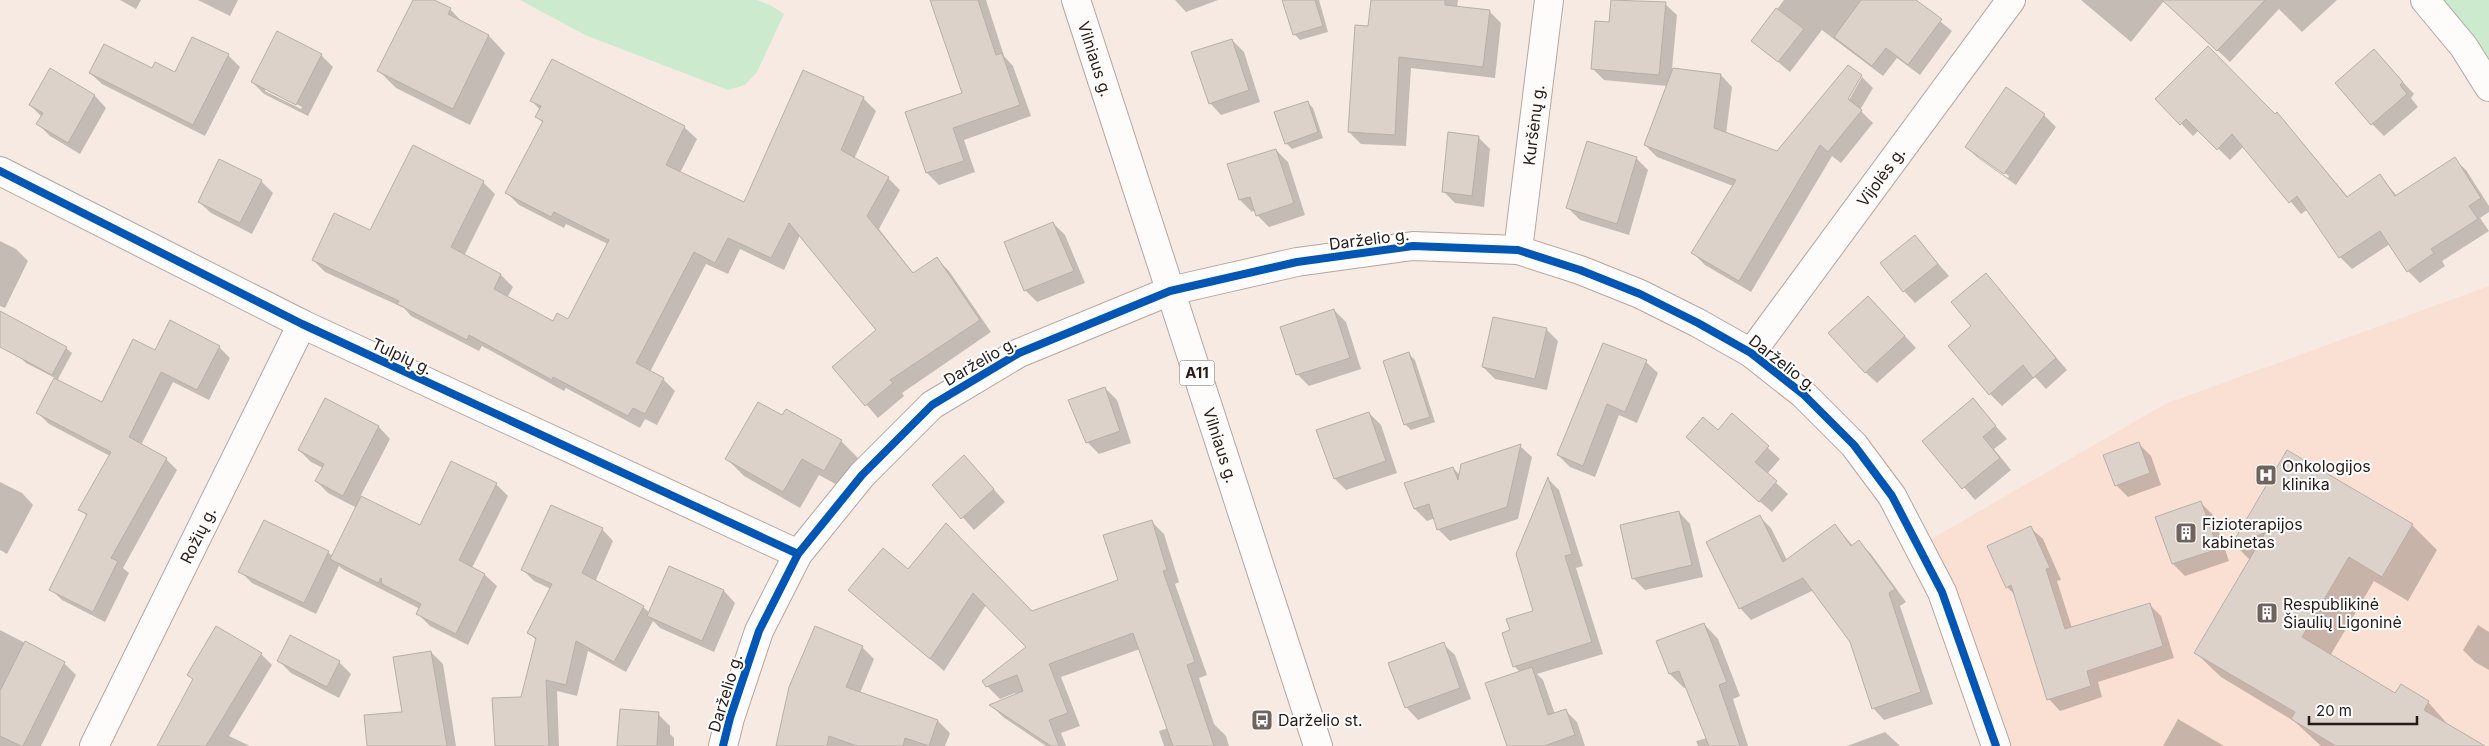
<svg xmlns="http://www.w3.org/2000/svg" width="2489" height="746" font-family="Inter,sans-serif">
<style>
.built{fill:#fae0d2}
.green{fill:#ccebce}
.shadow{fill:#0003;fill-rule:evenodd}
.building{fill:#dcd2ca;stroke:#b8afa8}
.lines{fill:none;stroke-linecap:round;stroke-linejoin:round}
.minor-casing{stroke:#b2a7a2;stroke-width:30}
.trunk-casing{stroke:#b2a7a2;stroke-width:30}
.minor{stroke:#fefcfb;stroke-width:28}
.trunk{stroke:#fefcfb;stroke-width:28}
.cycleway-casing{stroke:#fff;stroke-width:11}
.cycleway{stroke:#0057b8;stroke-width:8}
.labels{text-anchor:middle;stroke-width:4;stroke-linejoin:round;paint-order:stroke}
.shield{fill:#fff;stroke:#675f5c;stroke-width:1}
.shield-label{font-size:15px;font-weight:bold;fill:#261b16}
.street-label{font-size:16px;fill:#261b16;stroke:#fff}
.poi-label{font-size:16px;fill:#261b16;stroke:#fff;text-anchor:start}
</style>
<rect width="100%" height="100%" fill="#f7eae3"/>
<!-- built -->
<polygon class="built" points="2489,286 2489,746 1996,746 1919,546 2165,404"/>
<!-- green -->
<g class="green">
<polygon points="520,0 757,0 772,6 784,14 757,72 745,85 728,90 585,35"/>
<polygon points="2425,0 2489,0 2489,87"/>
</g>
<!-- shadow -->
<g class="shadow">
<polygon points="120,0 141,0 136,9"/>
<polygon points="198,0 238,0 230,16"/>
<polygon points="414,0 431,0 450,9 464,24 489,36 505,53 470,125 396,88 379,71"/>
<polygon points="932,0 986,0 1004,56 1013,66 1031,116 964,140 975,172 939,185 927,173 907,113 964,93"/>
<polygon points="1175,0 1218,0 1186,12"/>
<polygon points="1283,0 1319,0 1328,32 1300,40 1294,34"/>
<polygon points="1372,0 1458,0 1457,8 1489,11 1501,23 1495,78 1411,68 1406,146 1361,144 1349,132 1369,28"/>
<polygon points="1612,0 1665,4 1677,15 1672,69 1721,75 1732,87 1726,134 1778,153 1844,103 1846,105 1862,77 1873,88 1860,110 1873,123 1841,163 1832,156 1751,292 1705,265 1693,253 1733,186 1657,157 1645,145 1667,86 1604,80 1592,68 1610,24"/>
<polygon points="1784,0 1914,0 1952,31 1920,75 1897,58 1883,76 1822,30 1790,72 1753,41"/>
<polygon points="2081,0 2337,0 2302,32 2279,9 2230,62 2164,1 2131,42"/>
<path d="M277,33L321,55L333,67L308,116L264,94L252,82ZM265,88L302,107L301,109L265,91Z"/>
<polygon points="1232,40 1244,52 1260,102 1221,115 1210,103"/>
<polygon points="2374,51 2414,94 2411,98 2418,107 2384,136 2372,124"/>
<polygon points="228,55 240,67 205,136 102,84 90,73 153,69 175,74"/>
<polygon points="50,70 95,96 106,108 80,154 50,136 38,124 42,117 30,105"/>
<polygon points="803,72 864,99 876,111 854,159 888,178 900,190 879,229 914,274 937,259 949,271 991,332 902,393 904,396 878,418 834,367 878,331 800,235 784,270 740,249 728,274 706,264 650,372 663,379 675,391 657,425 645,419 640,428 566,388 564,391 482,346 479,351 411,316 404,308 325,272 313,260 483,182 495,194 464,256 501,275 513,287 507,298 553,323 569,321 608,244 566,224 564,228 519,205 507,193 543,123 537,116 540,110 532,101 684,127 697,139 680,173 745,204"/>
<polygon points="2157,99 2275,116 2288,126 2348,197 2380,176 2397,196 2454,159 2466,170 2489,206 2489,212 2480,218 2489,231 2442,261 2445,266 2420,283 2408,271 2390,244 2352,269 2340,257 2308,209 2301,214 2244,146 2230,160 2199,130 2193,136"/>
<polygon points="1307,102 1313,108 1323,138 1292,149 1286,143"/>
<path d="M2044,115L2056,127L2016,185L1978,158L1966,147ZM1978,154L2009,176L2008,178L1978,157Z"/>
<polygon points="1478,137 1490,149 1484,207 1455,203 1443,191"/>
<polygon points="1276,150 1288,162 1305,215 1269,227 1257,215 1255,210 1252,212 1240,200 1229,165"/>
<polygon points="1636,158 1648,170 1629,235 1580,220 1568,208"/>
<polygon points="261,181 273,193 252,234 211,213 199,202"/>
<polygon points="1053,223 1065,235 1085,283 1037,302 1025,290"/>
<polygon points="1915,237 1949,276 1915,303 1904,291"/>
<polygon points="0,241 16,249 28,261 5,308 0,306"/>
<polygon points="1986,275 2067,370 2046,389 2035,377 2002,406 1990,394 1973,326"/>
<polygon points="1880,309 1916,348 1877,383 1865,372"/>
<polygon points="1334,310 1346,322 1361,369 1309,386 1297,374"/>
<polygon points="1546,329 1558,341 1547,390 1495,379 1483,367"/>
<polygon points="219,347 230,358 209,400 173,382 141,445 166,459 177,470 123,568 129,573 105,622 62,600 51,589 87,516 80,509 110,456 49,424 38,413 55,378 26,363 20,357 66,348 72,353 57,381 103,403 156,352"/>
<polygon points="1409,354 1415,360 1435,422 1411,430 1405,424"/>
<polygon points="1646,362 1658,373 1637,423 1619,415 1595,477 1570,467 1558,455"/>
<polygon points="1105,388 1117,400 1131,443 1099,454 1087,442"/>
<polygon points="326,399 379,427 390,439 360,497 421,526 496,484 508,496 472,568 485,575 497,586 468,645 430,626 418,614 420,609 344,570 339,566 316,614 252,583 240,571 264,521 328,552 333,557 357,508 328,493 316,481 323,468 311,462 299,450"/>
<polygon points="1973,400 2007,439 1994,449 2011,470 1975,500 1924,441"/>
<polygon points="1369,413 1381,425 1397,473 1346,490 1335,479"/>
<polygon points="1732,415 1780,459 1767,474 1788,494 1772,512 1699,449"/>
<polygon points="783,417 841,441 858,458 841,487 819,475 800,508 744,476 727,459"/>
<polygon points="2139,444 2151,456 2161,485 2128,497 2116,485"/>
<polygon points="1520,446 1532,457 1518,519 1450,541 1438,529 1435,518 1427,521 1415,509 1406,483 1453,468 1460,475"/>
<polygon points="2288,452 2412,525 2437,550 2408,601 2374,581 2330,656 2396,695 2401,686 2428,702 2452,729 2482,746 2321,746 2294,721 2221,677 2196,653 2250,560 2234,544"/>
<polygon points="976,469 1005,502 974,530 934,485"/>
<polygon points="1548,479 1559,490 1583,566 1576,568 1603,654 1537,674 1543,680 1555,714 1565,710 1577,722 1585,746 1508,746 1520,672 1514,666 1511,631 1534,612"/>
<polygon points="0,482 22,493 33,505 7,554 0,550"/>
<polygon points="2201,503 2213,515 2229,561 2185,576 2173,564"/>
<polygon points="1679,512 1690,524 1703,577 1645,590 1633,578"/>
<polygon points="1760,517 1771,528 1787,560 1835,525 1853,546 1859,542 1871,554 1906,602 1900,606 1933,704 1884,720 1873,708 1851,642 1814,590 1751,620 1740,608"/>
<polygon points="1152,522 1164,534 1179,582 1175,584 1207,675 1199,678 1214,724 1226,736 1229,746 1164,746 1159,731 1168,728 1140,649 1061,677 1080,726 1061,733 1066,746 1046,746 1003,717 991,705 1016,695 1015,693 1000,699 987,686 1028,647 986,605 944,671 850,590 908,571 1032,612 1119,581"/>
<polygon points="2031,528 2043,539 2061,580 2057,581 2072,628 2149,604 2161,616 2174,658 2098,682 2102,697 2060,711 2049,699 2015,595 2007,587"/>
<polygon points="602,529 613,541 595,582 643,607 650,613 670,567 724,591 735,603 714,652 660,628 653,621 626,672 588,651 577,696 557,691 559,746 496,746 522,698 537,641 529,633 551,589 534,581 523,570"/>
<polygon points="1704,624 1718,639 1740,696 1733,699 1748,746 1698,746 1696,741 1707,738 1687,687 1684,688 1670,674"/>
<polygon points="2478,625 2489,632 2489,670 2475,662 2463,650"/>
<polygon points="0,630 64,663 76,675 41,746 0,746"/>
<polygon points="1443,644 1455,655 1471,699 1418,720 1407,708 1390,664"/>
<polygon points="862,647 874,659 860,693 938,721 950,733 945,746 778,746"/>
<polygon points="431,652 443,664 456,746 368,746 403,713"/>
<polygon points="261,654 272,665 229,736 250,746 158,746 194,680 189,675"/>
<polygon points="279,661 339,662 351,674 339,698 291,673"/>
<polygon points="658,714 670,726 670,734 674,738 674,746 618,746"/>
<polygon points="2178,719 2224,746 2163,746"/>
<polygon points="1885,732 1900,746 1847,746"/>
</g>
<!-- building -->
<g class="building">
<polygon points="413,0 434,0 451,8 448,14 489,35 453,109 377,71"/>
<polygon points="930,0 978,0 996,55 1002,53 1020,105 953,128 964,161 926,173 905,112 962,93"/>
<polygon points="1282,0 1315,0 1323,26 1293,35"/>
<polygon points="1371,0 1445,0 1445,5 1490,10 1483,67 1399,57 1395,135 1348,132 1355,25 1368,26"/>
<polygon points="1611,0 1666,2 1659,75 1591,69 1595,21 1609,22"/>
<polygon points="1861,0 1916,0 1942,19 1908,65 1886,48 1872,66 1834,37"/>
<polygon points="2162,0 2265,0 2217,51"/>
<polygon points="1776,8 1804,29 1778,62 1751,41"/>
<polygon points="277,31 322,54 296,105 251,82"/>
<polygon points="192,37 229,54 193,125 89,73 104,44 152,68 155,62 175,72"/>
<polygon points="1232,39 1249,90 1209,104 1191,52"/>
<polygon points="2208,46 2275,114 2277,112 2347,197 2380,174 2395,196 2455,157 2481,198 2469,206 2478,219 2431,249 2434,253 2407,272 2380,231 2339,258 2297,196 2289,203 2232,134 2217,150 2186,119 2180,125 2155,99"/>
<polygon points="2374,49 2403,82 2400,85 2407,94 2371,125 2335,83"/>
<polygon points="552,59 685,126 666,165 744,202 803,70 864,97 841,150 889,177 867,216 913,273 937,257 980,320 890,380 893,383 865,406 832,367 876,330 789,223 771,258 728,238 715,263 694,252 636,363 664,378 645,414 633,408 628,416 553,377 552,380 469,335 467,340 397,304 399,301 312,260 334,213 370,230 413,145 484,181 451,247 501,274 494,289 553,321 557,313 568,319 609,240 554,212 551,217 505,193 543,121 535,117 541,106 530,101"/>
<polygon points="1848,65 1862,75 1848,99 1862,110 1828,152 1820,145 1739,281 1691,253 1736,180 1644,145 1673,68 1721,74 1714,128 1777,151"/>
<polygon points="50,68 95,95 68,143 36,124 43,113 29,105"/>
<polygon points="2006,87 2045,114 2004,174 1965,147"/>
<polygon points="1308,101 1318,132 1285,144 1274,112"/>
<polygon points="1448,132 1479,136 1472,196 1442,192"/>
<polygon points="1587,141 1637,157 1617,224 1566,208"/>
<polygon points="1276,149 1294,203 1256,216 1250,197 1239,200 1227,164"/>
<polygon points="219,159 262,180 240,223 198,202"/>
<polygon points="1053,222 1074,271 1024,291 1004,242"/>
<polygon points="1915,235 1938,264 1903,292 1880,263"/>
<polygon points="1986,273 2056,358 2033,378 2023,365 1989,395 1948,346 1971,326 1951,302"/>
<polygon points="1868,296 1905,336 1865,373 1828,333"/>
<polygon points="1334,309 1350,358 1296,375 1280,327"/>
<polygon points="0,311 67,347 52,375 0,347"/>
<polygon points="1493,317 1547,328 1535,379 1482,367"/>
<polygon points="170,320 220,346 197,390 161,372 129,437 167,458 111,558 118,561 93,612 49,590 87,514 78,510 111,452 36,413 54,378 102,402 133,339 155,350"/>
<polygon points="1603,343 1647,360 1625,412 1607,404 1583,466 1557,455"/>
<polygon points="1409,352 1430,417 1404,425 1383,361"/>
<polygon points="1105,387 1120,431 1086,443 1068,400"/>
<polygon points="325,398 379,426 343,496 315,481 324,464 298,450"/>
<polygon points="1973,398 1996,426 1983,437 2000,458 1962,489 1922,441"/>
<polygon points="758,402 782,415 786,409 842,440 824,471 802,459 783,492 725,459"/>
<polygon points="1369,412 1386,461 1334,479 1316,430"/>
<polygon points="1732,413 1769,446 1755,462 1777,481 1759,502 1686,437 1703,417 1718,430"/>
<polygon points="2139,442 2150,473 2115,486 2103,455"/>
<polygon points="1521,444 1507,507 1437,530 1429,504 1414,509 1404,483 1453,467 1458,480 1461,464"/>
<polygon points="2287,450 2413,524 2382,577 2349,557 2302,637 2395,693 2401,684 2429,701 2424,710 2485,746 2336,746 2291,719 2295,712 2194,653 2265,533 2232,544"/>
<polygon points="964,455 994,489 961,519 932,485"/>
<polygon points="451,461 497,483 459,560 485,574 456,634 416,614 421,604 382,584 381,578 378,583 330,559 361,496 420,525"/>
<polygon points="1548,477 1572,554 1565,556 1592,642 1513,667 1502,633 1510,630 1506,619 1533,611 1516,554"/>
<polygon points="2201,501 2218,549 2172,564 2155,517"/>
<polygon points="551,505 603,528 582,573 644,606 614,662 576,641 566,685 546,680 549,746 495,746 492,698 521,697 536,638 527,633 552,584 521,570"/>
<polygon points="1679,511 1692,565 1632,579 1620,525"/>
<polygon points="1760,515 1783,562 1835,524 1851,546 1859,540 1895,589 1889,593 1921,692 1872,709 1850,642 1803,578 1739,609 1706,542"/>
<polygon points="264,520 329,551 304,603 238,572"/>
<polygon points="1152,520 1167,570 1163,571 1195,662 1187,665 1214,746 1173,746 1133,633 1049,664 1068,713 1049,720 1059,746 1051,746 989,705 1023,691 1017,675 986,687 982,681 1026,647 973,593 930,659 848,590 883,548 908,569 946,523 1032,611 1118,580 1103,535"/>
<polygon points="2031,526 2050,568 2046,569 2065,629 2150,603 2163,646 2087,671 2091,686 2047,700 2011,585 2006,588 1987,546"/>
<polygon points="669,566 724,590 702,641 647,616"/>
<polygon points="1704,623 1727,682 1719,685 1740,746 1709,746 1679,671 1669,674 1656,641"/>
<polygon points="216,626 262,653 206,746 157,746 193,679 187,675"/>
<polygon points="815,626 863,646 846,687 938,720 929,746 905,738 903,746 857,746 829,736 827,746 776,746 789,687"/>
<polygon points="290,635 340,661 327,687 277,661"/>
<polygon points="25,641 65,662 23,746 21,746 0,736 0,691"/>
<polygon points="1444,642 1460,688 1405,708 1388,663"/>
<polygon points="431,651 447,746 367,746 364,715 402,712 393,657"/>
<polygon points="1532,667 1548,715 1566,709 1575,735 1544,746 1507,746 1485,683"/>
<polygon points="620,709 659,712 657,746 617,746"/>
</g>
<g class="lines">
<!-- minor casing -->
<g class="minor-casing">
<g id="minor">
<polyline points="2425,0 2464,47 2489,87"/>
<polyline points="0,171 302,324 798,554"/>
<path id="s1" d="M1518,250L1549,0"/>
<path id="s2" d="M1751,353L2011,0"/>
<path id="s3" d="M94,746L302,324"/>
<polyline points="723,746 730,718 759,631 798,554 862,475 932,405 1019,353 1170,291 1297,262 1413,246 1518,250 1580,270 1640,294 1698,323 1751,353 1803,394 1854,445 1892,496 1942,592 1996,746"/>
</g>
</g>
<!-- trunk casing -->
<g class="trunk-casing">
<g id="trunk">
<path id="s4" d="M1076,0L1318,746"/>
</g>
</g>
<!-- minor -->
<use href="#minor" class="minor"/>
<!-- trunk -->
<use href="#trunk" class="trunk"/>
<!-- cycleway casing -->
<g class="cycleway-casing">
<g id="cycleway">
<polyline points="0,171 302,324 798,554"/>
<polyline points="723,746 730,718 759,631 798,554 862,475 932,405 1019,353 1170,291 1297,262 1413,246 1518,250 1580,270 1640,294 1698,323 1751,353 1803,394 1854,445 1892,496 1942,592 1996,746"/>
</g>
</g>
<!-- cycleway -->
<use href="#cycleway" class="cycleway"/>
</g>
<!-- icons -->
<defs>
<g id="hospital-square" transform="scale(1.125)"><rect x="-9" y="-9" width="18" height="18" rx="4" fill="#6f635e" stroke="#fff"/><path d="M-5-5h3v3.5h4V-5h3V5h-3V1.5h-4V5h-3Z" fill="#fff"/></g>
<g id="building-square" transform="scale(1.125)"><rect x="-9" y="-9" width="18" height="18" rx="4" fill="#6f635e" stroke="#fff"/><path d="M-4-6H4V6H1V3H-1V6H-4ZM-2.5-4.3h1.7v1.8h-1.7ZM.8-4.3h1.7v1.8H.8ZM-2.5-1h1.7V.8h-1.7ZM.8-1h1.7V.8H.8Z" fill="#fff"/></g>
<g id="bus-square" transform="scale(1.125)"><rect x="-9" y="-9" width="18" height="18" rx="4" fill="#6f635e" stroke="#fff"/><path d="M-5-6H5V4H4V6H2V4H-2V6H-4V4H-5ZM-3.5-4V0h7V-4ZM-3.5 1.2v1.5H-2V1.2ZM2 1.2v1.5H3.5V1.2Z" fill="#fff"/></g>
</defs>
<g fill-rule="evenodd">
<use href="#hospital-square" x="2266" y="475"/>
<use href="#building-square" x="2186" y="533"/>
<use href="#building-square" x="2267" y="613"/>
<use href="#bus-square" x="1262" y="720"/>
</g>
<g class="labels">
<!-- shield labels -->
<rect class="shield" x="1179.5" y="360.5" width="35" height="25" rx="4"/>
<g class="shield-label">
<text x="1197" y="378">A11</text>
</g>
<!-- street labels -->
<g class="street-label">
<text dy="6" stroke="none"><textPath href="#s4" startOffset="62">Vilniaus g.</textPath></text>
<text dy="6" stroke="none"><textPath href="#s1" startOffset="126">Kuršėnų g.</textPath></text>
<text dy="6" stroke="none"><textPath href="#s2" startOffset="219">Vijolės g.</textPath></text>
<text transform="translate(1369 239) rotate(-7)" y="6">Darželio g.</text>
<text transform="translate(402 356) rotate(25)" y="6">Tulpių g.</text>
<text transform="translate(980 361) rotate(-30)" y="6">Darželio g.</text>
<text transform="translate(1783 363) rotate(38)" y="6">Darželio g.</text>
<text dy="6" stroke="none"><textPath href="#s4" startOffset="468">Vilniaus g.</textPath></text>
<text dy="6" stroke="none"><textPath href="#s3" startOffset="235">Rožių g.</textPath></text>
<text transform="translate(725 693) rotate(-73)" y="6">Darželio g.</text>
</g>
<!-- poi labels -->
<g class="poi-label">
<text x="2282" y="472">Onkologijos<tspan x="2282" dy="18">klinika</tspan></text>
<text x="2202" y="530">Fizioterapijos<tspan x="2202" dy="18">kabinetas</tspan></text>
<text x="2283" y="610">Respublikinė<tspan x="2283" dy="18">Šiaulių Ligoninė</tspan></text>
<text x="1278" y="726">Darželio st.</text>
</g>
</g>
<!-- scale -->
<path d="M2309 716v8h108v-8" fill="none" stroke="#261b16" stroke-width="2.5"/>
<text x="2316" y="716" font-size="15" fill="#261b16" stroke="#ffffff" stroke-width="4" paint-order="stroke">20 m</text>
</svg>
